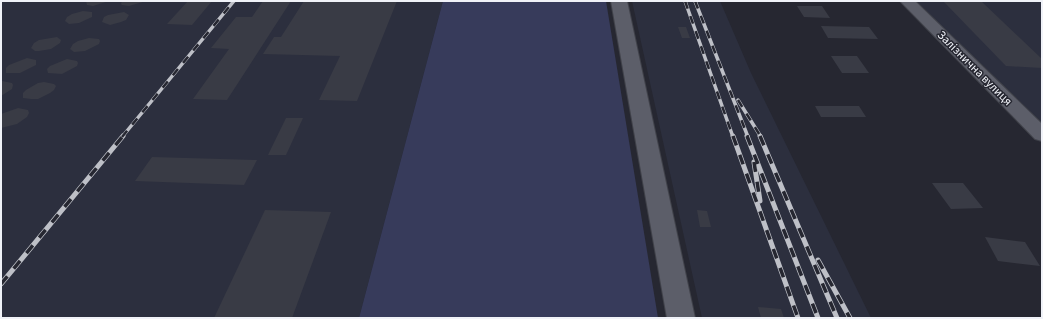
<svg xmlns="http://www.w3.org/2000/svg" width="1043" height="319" font-family="'Source Sans 3',sans-serif">
<style>
.built{fill:#2c2f3e}
.green{fill:#373b5b}
.building{fill:#393b45}
.lines{fill:none;stroke-linecap:round;stroke-linejoin:round}
.minor-casing{stroke:#40424a;stroke-width:2}
.tertiary-casing{stroke:#40424a;stroke-width:2}
.minor{fill:#5c5e69;fill-rule:evenodd}
.tertiary{fill:#5c5e69;fill-rule:evenodd}
.rail-far1-casing{stroke:#bec0c7;stroke-width:3.5}
.rail-casing{stroke:#bec0c7;stroke-width:5}
.rail-far1{stroke:#262731;stroke-width:2.5;stroke-dasharray:8;stroke-linecap:butt}
.rail{stroke:#262731;stroke-width:3.5;stroke-dasharray:10;stroke-linecap:butt}
.labels{text-anchor:middle;stroke-width:3;stroke-linejoin:round;paint-order:stroke}
.street-label{font-size:12px;fill:#f0f2f8;stroke:#262731}
</style>
<rect width="100%" height="100%" fill="#262731"/>
<!-- built -->
<g class="built">
<polygon points="1,1 443,1 359,318 1,318"/>
<polygon points="632,1 720,1 751,73 871,318 702,318"/>
<polygon points="907,1 1042,1 1042,135"/>
</g>
<!-- green -->
<polygon class="green" points="443,1 606,1 658,318 359,318"/>
<!-- building -->
<g class="building">
<polygon points="86,1 109,1 93,6 87,5"/>
<polygon points="122,1 146,1 129,6 122,5 121,4"/>
<polygon points="188,1 212,1 192,25 167,24"/>
<polygon points="263,1 291,1 227,100 193,99 229,49 211,48 236,17 252,17"/>
<polygon points="304,1 397,1 357,101 319,100 340,56 263,54 274,37 281,37"/>
<polygon points="943,1 981,1 1042,59 1042,68 1006,66"/>
<polygon points="797,6 822,6 830,18 804,17"/>
<polygon points="83,11 92,12 92,17 79,23 69,24 65,21 67,17 72,14"/>
<polygon points="124,12 129,15 126,20 121,22 110,25 102,22 104,17 108,15"/>
<polygon points="821,26 869,27 878,39 828,38"/>
<polygon points="678,27 686,27 690,38 682,38"/>
<polygon points="57,37 61,40 60,43 51,49 39,51 35,51 31,48 34,43 39,40"/>
<polygon points="89,38 99,39 100,41 99,44 85,51 74,52 70,49 73,44 78,41"/>
<polygon points="831,56 857,56 869,73 842,73"/>
<polygon points="27,58 36,60 36,65 20,73 6,73 6,68 9,65"/>
<polygon points="67,59 77,61 78,63 77,66 62,74 48,73 47,69 50,66"/>
<polygon points="2,81 12,83 13,85 12,89 1,96"/>
<polygon points="44,82 54,84 56,86 54,90 50,93 38,99 31,99 23,98 23,93 26,90 38,83"/>
<polygon points="815,106 859,106 866,117 821,117"/>
<polygon points="18,108 28,110 29,113 27,117 17,124 1,128 1,114"/>
<polygon points="286,118 303,118 286,155 268,155"/>
<polygon points="152,157 257,160 244,185 135,181"/>
<polygon points="932,183 963,183 983,208 951,209"/>
<polygon points="265,210 331,212 292,318 214,318"/>
<polygon points="697,210 707,211 711,227 700,227"/>
<polygon points="985,237 1025,242 1040,266 998,261"/>
<polygon points="758,307 781,309 784,318 761,318"/>
</g>
<g class="lines">
<!-- minor casing -->
<g class="minor-casing">
<polygon id="minor" points="900,1 915,1 1042,124 1042,141 1035,139"/>
</g>
<!-- tertiary casing -->
<g class="tertiary-casing">
<polygon id="tertiary" points="611,1 627,1 695,318 667,318"/>
</g>
<!-- minor -->
<use href="#minor" class="minor"/>
<!-- tertiary -->
<use href="#tertiary" class="tertiary"/>
<!-- rail-far1 casing -->
<g class="rail-far1-casing">
<g id="rail-far1">
<polyline points="685,1 733,137"/>
<polyline points="695,1 748,137"/>
<polyline points="738,100 761,137"/>
<polyline points="122,137 234,1"/>
</g>
</g>
<!-- rail casing -->
<g class="rail-casing">
<g id="rail">
<polyline points="733,136 798,318"/>
<polyline points="747,136 818,318"/>
<polyline points="760,136 837,318"/>
<polyline points="754,162 760,201"/>
<polyline points="818,260 850,318"/>
<polyline points="1,284 123,136"/>
</g>
</g>
<!-- rail-far1 -->
<use href="#rail-far1" class="rail-far1"/>
<!-- rail -->
<use href="#rail" class="rail"/>
</g>
<g class="labels">
<!-- street labels -->
<g class="street-label">
<text transform="translate(975 68) rotate(45)" y="4">Залізнична вулиця</text>
</g>
</g>
<!-- border -->
<rect width="1043" height="319" fill="none" stroke="#f0f2f8" stroke-width="4"/>
</svg>
